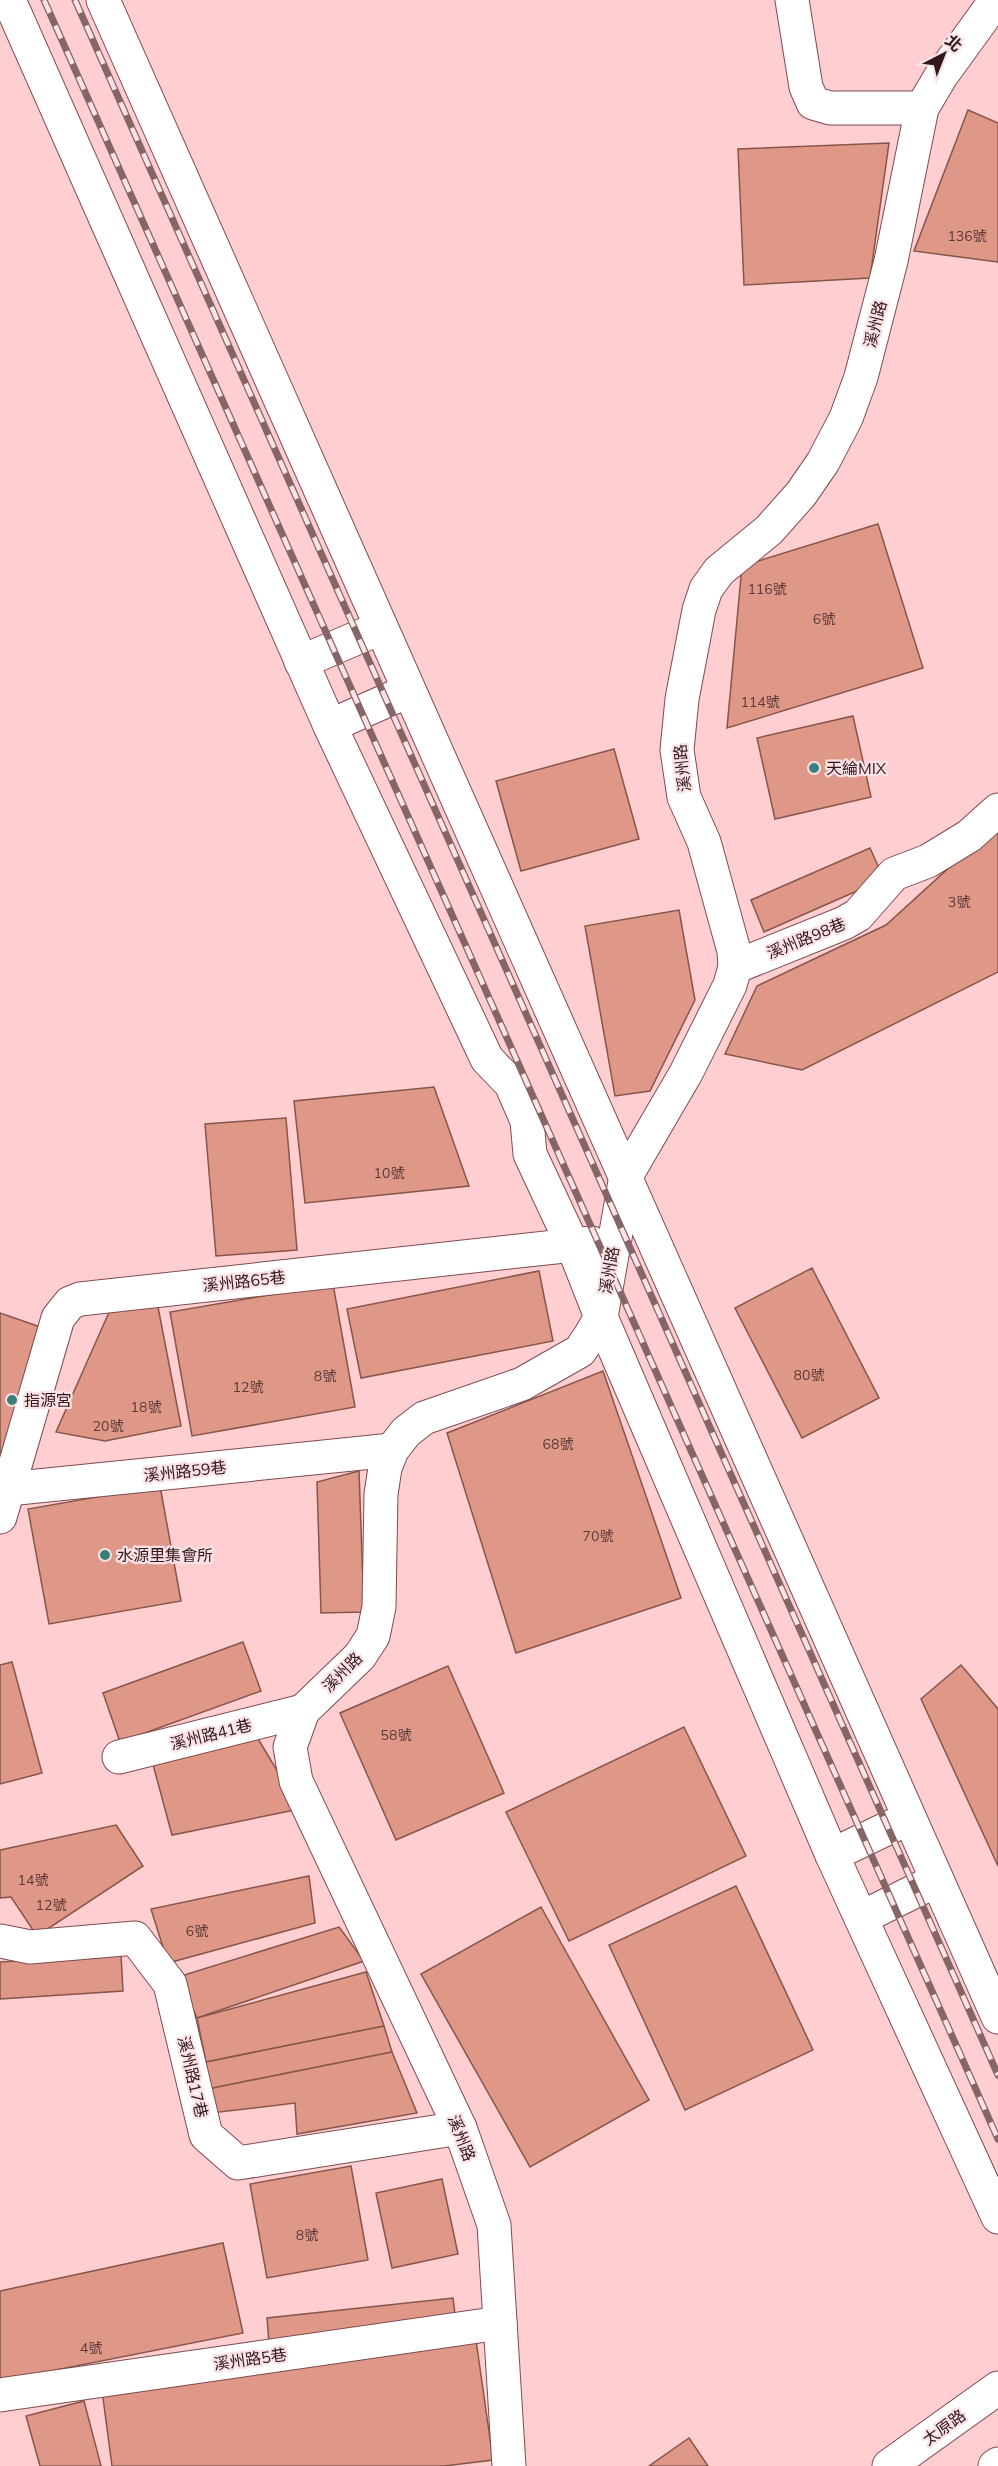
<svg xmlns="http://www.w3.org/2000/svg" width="998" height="2466" font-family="Mulish,'Noto Sans TC',sans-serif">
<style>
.building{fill:#df9887;stroke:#875549;stroke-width:1.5}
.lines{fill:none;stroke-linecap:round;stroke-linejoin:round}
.minor-casing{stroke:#7f4b50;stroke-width:35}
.minor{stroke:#fff;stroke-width:33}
.rail-casing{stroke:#866567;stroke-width:7}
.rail{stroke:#fbe2e4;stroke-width:4.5;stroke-dasharray:14;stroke-linecap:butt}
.poi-dot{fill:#37807e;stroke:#fbe2e4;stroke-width:2}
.labels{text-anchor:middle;stroke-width:4.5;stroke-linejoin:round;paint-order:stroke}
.number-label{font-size:14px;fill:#5b3936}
.street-label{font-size:16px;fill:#2f191b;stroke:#fbe2e4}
.poi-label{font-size:16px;fill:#2f191b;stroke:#fbe2e4;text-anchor:start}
</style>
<rect width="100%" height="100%" fill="#ffced1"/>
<!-- building -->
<g class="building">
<polygon points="968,110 998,123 998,262 914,251"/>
<polygon points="889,143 870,278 744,285 738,149"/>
<polygon points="878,524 923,668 727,728 742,566"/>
<polygon points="853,716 871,797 775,819 757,738"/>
<polygon points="614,749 639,839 521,871 496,781"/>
<polygon points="998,823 998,972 802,1070 725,1054 757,986 886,925"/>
<polygon points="870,848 884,879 764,932 751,900"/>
<polygon points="679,910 695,1000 650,1091 615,1096 585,926"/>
<polygon points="434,1087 469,1186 305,1203 294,1101"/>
<polygon points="286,1118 297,1250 216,1256 205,1124"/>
<polygon points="812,1268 879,1398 802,1438 735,1308"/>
<polygon points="539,1271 553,1341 361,1378 347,1309"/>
<polygon points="333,1284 355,1407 192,1436 170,1312"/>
<polygon points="114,1301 158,1307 181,1426 105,1441 56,1432"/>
<polygon points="0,1313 49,1330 0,1471"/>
<polygon points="603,1371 681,1598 516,1653 447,1433"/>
<polygon points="359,1471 364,1612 321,1613 317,1482"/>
<polygon points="160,1486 181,1601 49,1624 28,1509"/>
<polygon points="243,1642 261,1691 120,1742 103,1693"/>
<polygon points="12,1662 42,1773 0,1784 0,1665"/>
<polygon points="961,1665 998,1709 998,1866 921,1699"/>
<polygon points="448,1666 504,1793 396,1840 340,1713"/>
<polygon points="684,1727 746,1856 569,1941 506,1812"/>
<polygon points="257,1737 300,1809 172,1835 151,1757"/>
<polygon points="116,1825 143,1866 37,1936 11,1897 0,1898 0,1850"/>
<polygon points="309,1876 315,1923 168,1963 151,1909"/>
<polygon points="736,1886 813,2050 685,2110 609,1945"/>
<polygon points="541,1907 649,2100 530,2167 421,1974"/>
<polygon points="339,1927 364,1961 197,2018 178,1977"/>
<polygon points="121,1955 123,1991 0,1999 0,1962"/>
<polygon points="366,1972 384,2026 206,2062 197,2018"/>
<polygon points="384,2026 392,2052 208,2089 206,2062"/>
<polygon points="392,2052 417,2113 297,2134 295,2103 211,2113 208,2089"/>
<polygon points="351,2166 368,2260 267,2278 250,2184"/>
<polygon points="442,2179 458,2254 392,2268 376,2193"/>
<polygon points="223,2243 243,2333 0,2381 0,2291"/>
<polygon points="453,2298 456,2323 269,2343 267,2318"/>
<polygon points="475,2333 493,2460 444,2466 112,2466 101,2383"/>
<polygon points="84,2401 101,2466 40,2466 26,2416"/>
<polygon points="689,2438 708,2466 649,2466"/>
</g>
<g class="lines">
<!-- minor casing -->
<g class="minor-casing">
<g id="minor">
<polyline points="9,0 330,726 487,1059 511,1084 527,1121 530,1154 573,1246 601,1317 832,1855 998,2217"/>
<polyline points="103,0 998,2017"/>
<polyline points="792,0 806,87 813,103 830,108 922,108"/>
<polyline points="301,662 380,628"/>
<polyline points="330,726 408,691"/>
<polyline points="735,967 844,923 858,915 894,874 928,861 969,836 998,810"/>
<polyline points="8,1489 392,1450"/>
<polyline points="0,1517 58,1318 70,1303 80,1299 592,1243"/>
<polyline points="119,1757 303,1711"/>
<polyline points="832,1855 909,1818"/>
<polyline points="861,1918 937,1880"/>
<polyline points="0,1941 30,1947 135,1938 170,1984 206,2135 238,2163 460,2128"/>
<polyline points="0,2395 500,2323"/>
<polyline points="509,2466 494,2225 460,2128 296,1781 290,1747 303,1711 360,1656 373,1636 379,1607 381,1494 385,1468 392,1450 406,1432 424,1418 522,1384 580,1351 590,1336 601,1317 626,1176 686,1073 730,985 735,967 734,951 704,842 684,797 677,750 682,699 699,610 706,589 719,571 769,530 801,494 823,462 846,418 861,377 891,261 922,108 941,76 996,0"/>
<polyline points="889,2466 998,2388"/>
<polyline points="995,2466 998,2464"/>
</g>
</g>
<!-- minor -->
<use href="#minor" class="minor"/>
<!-- rail casing -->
<g class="rail-casing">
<g id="rail">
<polyline points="44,0 998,2139"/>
<polyline points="75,0 998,2075"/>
</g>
</g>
<!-- rail -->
<use href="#rail" class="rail"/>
</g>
<!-- markers -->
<g class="poi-dot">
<circle cx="814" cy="768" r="6"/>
<circle cx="12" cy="1400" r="6"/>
<circle cx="105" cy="1555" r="6"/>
</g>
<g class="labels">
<!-- number labels -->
<g class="number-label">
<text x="967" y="241">136號</text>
<text x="767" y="594">116號</text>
<text x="824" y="624">6號</text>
<text x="760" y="707">114號</text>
<text x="959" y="907">3號</text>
<text x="389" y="1178">10號</text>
<text x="809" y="1380">80號</text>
<text x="325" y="1381">8號</text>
<text x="248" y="1392">12號</text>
<text x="146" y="1412">18號</text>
<text x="108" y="1431">20號</text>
<text x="558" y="1449">68號</text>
<text x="598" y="1541">70號</text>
<text x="396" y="1740">58號</text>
<text x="33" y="1885">14號</text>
<text x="51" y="1910">12號</text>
<text x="197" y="1936">6號</text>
<text x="307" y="2240">8號</text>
<text x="91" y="2353">4號</text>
</g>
<!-- street labels -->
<g class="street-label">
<text transform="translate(875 324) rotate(-76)" y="6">溪州路</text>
<text transform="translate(682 768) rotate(-96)" y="6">溪州路</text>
<text transform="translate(806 938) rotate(-22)" y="6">溪州路98巷</text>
<text transform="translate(609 1270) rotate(-80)" y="6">溪州路</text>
<text transform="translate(244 1281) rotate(-6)" y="6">溪州路65巷</text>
<text transform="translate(185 1471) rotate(-6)" y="6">溪州路59巷</text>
<text transform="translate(342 1672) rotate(-45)" y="6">溪州路</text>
<text transform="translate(211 1734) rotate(-14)" y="6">溪州路41巷</text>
<text transform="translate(193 2077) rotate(77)" y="6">溪州路17巷</text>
<text transform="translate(462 2138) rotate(69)" y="6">溪州路</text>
<text transform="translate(250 2359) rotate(-8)" y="6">溪州路5巷</text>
<text transform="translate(944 2427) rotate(-36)" y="6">太原路</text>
</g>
<!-- poi labels -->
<g class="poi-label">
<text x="826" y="774">天綸MIX</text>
<text x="24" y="1406">指源宮</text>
<text x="117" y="1561">水源里集會所</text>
</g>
</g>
<!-- north arrow -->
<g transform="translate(944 54) rotate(42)" stroke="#fbe2e4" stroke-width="4.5" paint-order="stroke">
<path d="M0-4.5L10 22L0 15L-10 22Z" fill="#2f191b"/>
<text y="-9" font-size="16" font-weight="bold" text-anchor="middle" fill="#2f191b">北</text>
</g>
</svg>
